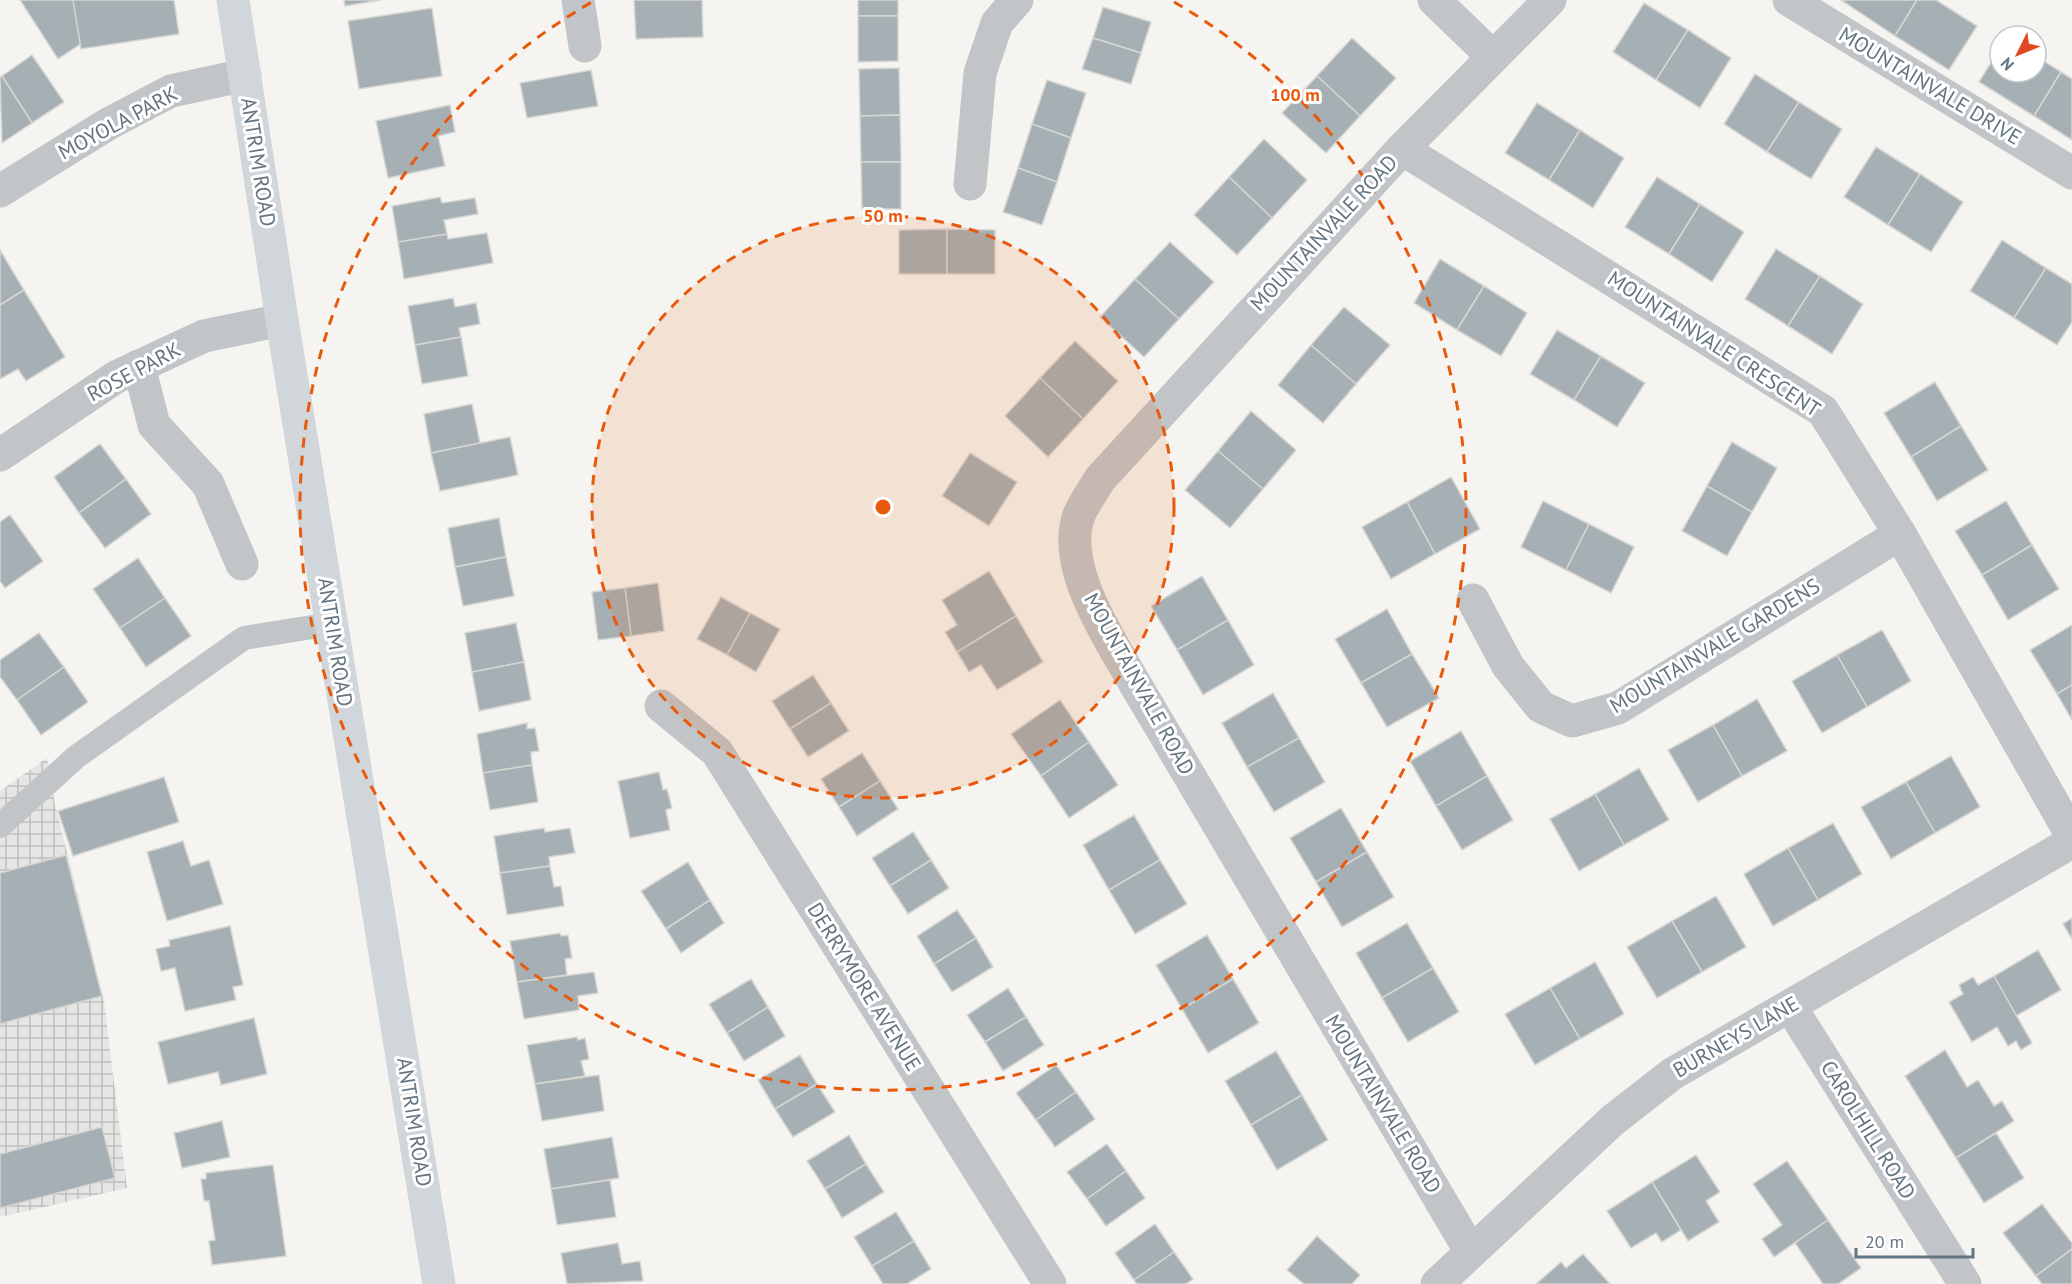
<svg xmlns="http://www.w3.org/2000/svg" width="2072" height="1284" font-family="'PT Sans',sans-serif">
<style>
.industrial{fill:url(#industrial-grid)}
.building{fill:#a6afb3;stroke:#d6d6d3;stroke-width:1.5}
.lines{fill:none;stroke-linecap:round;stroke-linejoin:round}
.service{stroke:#c1c5c8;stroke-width:24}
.minor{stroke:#c1c5c8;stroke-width:33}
.primary{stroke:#d1d6da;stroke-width:33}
.ring{fill:none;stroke:#e8590c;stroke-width:3;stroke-dasharray:10 8}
.labels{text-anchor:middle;stroke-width:6;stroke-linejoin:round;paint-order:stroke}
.street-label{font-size:21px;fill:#637581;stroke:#fff}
.centre{fill:#e8590c;stroke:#fff;stroke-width:3}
.ring-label{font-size:18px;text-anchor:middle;font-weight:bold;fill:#e8590c;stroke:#fff;stroke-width:6;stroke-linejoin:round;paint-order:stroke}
</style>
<defs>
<pattern id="industrial-grid" width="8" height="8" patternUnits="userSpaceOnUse" patternTransform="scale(1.5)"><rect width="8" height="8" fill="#e5e6e4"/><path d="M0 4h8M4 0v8" fill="none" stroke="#bdbfbe"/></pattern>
</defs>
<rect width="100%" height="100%" fill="#f5f4f0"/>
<!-- industrial -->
<polygon class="industrial" points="47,758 55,804 104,1001 127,1188 0,1217 0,791"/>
<!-- building -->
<g class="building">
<polygon points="20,0 102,0 116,21 58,59"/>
<polygon points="73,0 174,0 179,34 81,49"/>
<polygon points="344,0 381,0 345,6"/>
<polygon points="634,0 702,0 703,37 636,39"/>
<rect x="858" y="0" width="40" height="16"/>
<polygon points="1841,0 1917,0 1895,36"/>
<polygon points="1917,0 1936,0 1977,26 1949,70 1895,36"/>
<polygon points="1644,3 1688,30 1656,80 1613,52"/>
<polygon points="1103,7 1151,22 1141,53 1093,38"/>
<polygon points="432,8 442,76 359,89 348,21"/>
<polygon points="858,16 898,16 898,61 858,62"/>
<polygon points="1688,30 1731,58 1700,108 1656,80"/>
<polygon points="1093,38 1141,53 1131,84 1082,69"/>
<polygon points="1352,38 1396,78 1360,116 1317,76"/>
<polygon points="2000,48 2000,72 2036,72 2036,56 2061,72 2034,116 1979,82"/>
<polygon points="32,55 64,102 32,123 2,76"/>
<polygon points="899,68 900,115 860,116 859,69"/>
<polygon points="591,70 598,106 527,118 520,83"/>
<polygon points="2061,72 2072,79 2072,140 2034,116"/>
<polygon points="1755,74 1799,102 1767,152 1724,124"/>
<polygon points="2,76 32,123 2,143 0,77"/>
<polygon points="1317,76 1360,116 1326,153 1282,113"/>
<polygon points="1047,80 1086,93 1071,138 1032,124"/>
<polygon points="1799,102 1842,129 1811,179 1767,152"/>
<polygon points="1537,103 1580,130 1549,180 1505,153"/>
<polygon points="450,105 455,132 438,136 445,166 388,178 376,121"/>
<polygon points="900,115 901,162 861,162 860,116"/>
<polygon points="1032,124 1071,138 1057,182 1018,168"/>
<polygon points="1580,130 1624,158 1593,208 1549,180"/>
<polygon points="1264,139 1307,180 1272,218 1229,177"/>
<polygon points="1876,147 1920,174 1888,225 1844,197"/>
<polygon points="861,162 901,162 901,209 862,209"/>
<polygon points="1018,168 1057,182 1042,225 1003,212"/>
<polygon points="1920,174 1963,202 1931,252 1888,225"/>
<polygon points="1229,177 1272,218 1237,255 1194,215"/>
<polygon points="1657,177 1700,204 1669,254 1625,227"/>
<polygon points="440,197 442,203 475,198 478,214 444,220 447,234 398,242 392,206"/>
<polygon points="1700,204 1744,232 1712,282 1669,254"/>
<polygon points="947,229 947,274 899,274 899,230"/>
<polygon points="947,229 995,230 995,274 947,274"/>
<polygon points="487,233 493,263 404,279 398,242 447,234 448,239"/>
<polygon points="2002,240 2046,268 2014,318 1970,291"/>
<polygon points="1170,242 1214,282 1179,319 1135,279"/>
<polygon points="1776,249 1820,276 1788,326 1745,299"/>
<polygon points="0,250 24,290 0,305"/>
<polygon points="1440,259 1484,286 1457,330 1414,303"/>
<polygon points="2046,268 2072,284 2072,322 2057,345 2014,318"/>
<polygon points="1820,276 1863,304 1832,354 1788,326"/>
<polygon points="1135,279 1179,319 1144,357 1100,317"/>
<polygon points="1484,286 1527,313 1501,356 1457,330"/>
<polygon points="24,290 65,357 26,381 18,369 0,379 0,305"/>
<polygon points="453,298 455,307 476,303 480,324 459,328 461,337 415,345 408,306"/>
<polygon points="1344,307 1390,345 1356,384 1311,345"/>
<polygon points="1557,330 1601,356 1574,400 1530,374"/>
<polygon points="461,337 468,376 422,384 415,345"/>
<polygon points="1075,341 1118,381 1083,419 1040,378"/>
<polygon points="1311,345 1356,384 1323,423 1278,385"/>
<polygon points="1601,356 1645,383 1617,427 1574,400"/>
<polygon points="1040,378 1083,419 1048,457 1005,416"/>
<polygon points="1935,382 1961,426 1911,457 1884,413"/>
<polygon points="472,404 480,443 431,453 424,414"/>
<polygon points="1251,411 1296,450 1263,489 1218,451"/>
<polygon points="1961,426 1988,470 1937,501 1911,457"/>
<polygon points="510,437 518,475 440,491 431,453"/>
<polygon points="1732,442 1777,468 1752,512 1707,486"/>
<polygon points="100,444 126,479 79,513 54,477"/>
<polygon points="1218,451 1263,489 1230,528 1185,490"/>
<polygon points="970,453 1017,482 989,526 942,496"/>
<polygon points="1451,477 1480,529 1435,554 1407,502"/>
<polygon points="126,479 151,514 105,548 79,513"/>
<polygon points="1707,486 1752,512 1727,556 1682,531"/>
<polygon points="1543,501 1589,524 1566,570 1521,547"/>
<polygon points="2006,501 2032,545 1982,575 1955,531"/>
<polygon points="1407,502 1435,554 1391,579 1362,527"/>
<polygon points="10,515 43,561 5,588 0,581 0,522"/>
<polygon points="499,518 506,557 455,567 448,528"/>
<polygon points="1589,524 1634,547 1611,593 1566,570"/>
<polygon points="2032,545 2059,589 2008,620 1982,575"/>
<polygon points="506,557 514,596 463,606 455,567"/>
<polygon points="138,558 165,598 120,628 93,589"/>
<polygon points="989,571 1016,616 957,652 945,632 957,625 942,600"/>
<polygon points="1202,576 1228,620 1177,650 1151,606"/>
<polygon points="658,583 664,631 631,636 625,588"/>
<polygon points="625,588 631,636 598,640 592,592"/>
<polygon points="721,597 750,613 727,655 697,639"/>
<polygon points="165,598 191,636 146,667 120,628"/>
<polygon points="1387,609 1412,654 1361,683 1335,639"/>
<polygon points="750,613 780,629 756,672 727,655"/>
<polygon points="1016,616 1043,662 997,690 981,665 969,672 957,652"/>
<polygon points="1228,620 1254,665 1203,695 1177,650"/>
<polygon points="516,623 524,662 472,672 465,633"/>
<polygon points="2072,625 2072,685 2057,694 2030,650"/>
<polygon points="1882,630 1911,681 1867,707 1837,655"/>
<polygon points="39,633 64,667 17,700 0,677 0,660"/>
<polygon points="1412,654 1439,698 1387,727 1361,683"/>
<polygon points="1837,655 1867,707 1822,733 1792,681"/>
<polygon points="524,662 531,700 479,711 472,672"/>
<polygon points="64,667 88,702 41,735 17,700"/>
<polygon points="813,675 831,703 790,729 772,701"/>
<polygon points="2072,685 2072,720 2057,694"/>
<polygon points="1273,693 1299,738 1247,767 1222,723"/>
<polygon points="1757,699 1787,751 1742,776 1713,725"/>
<polygon points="1060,700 1089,742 1041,776 1011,734"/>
<polygon points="831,703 849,731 808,757 790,729"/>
<polygon points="527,723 527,729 535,728 539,751 531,752 532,765 483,773 477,734"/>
<polygon points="1713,725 1742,776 1698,802 1668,750"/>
<polygon points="1461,731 1487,776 1436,806 1410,761"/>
<polygon points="1299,738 1325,782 1274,812 1247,767"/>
<polygon points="1089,742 1118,785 1069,818 1041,776"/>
<polygon points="862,753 880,781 839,807 821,779"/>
<polygon points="1951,756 1980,807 1935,833 1906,782"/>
<polygon points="532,765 538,802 490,810 483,773"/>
<polygon points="1639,768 1669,820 1624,845 1595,794"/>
<polygon points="659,772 663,790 667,789 672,808 666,810 670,830 630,838 618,781"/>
<polygon points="1487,776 1513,820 1462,850 1436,806"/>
<polygon points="164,777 179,822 73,856 58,811"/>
<polygon points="880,781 898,809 857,836 839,807"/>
<polygon points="1906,782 1935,833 1891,859 1861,807"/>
<polygon points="1595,794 1624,845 1579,871 1550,819"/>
<polygon points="1341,808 1367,852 1316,882 1290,838"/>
<polygon points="1134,815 1160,860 1109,890 1083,845"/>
<polygon points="1833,823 1862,874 1818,900 1788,848"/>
<polygon points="544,828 545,832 570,828 575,853 549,857 550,866 500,873 494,836"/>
<polygon points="913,832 931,860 890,886 872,858"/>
<polygon points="183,841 191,866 209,860 223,904 167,921 147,852"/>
<polygon points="1788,848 1818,900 1773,926 1744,874"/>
<polygon points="1367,852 1394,897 1342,927 1316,882"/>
<polygon points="66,855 102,996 0,1024 0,873"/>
<polygon points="931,860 949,888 908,914 890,886"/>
<polygon points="1160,860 1187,904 1135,934 1109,890"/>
<polygon points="688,862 710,900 666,929 641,891"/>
<polygon points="550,866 554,887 561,886 564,906 507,915 500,873"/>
<polygon points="1716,896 1746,947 1702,972 1672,921"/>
<polygon points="710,900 724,923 681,953 666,929"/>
<polygon points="957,910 976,938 934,964 917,936"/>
<polygon points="2072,918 2072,939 2063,924"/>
<polygon points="1672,921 1702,972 1657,998 1627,947"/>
<polygon points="1407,923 1433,968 1382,998 1356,953"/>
<polygon points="230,926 243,985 233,987 236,1000 185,1011 175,968 161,971 156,949 170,946 169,940"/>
<polygon points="560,933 561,936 568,935 572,958 565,959 567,975 517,982 510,941"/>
<polygon points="1207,935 1233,979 1182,1009 1156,965"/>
<polygon points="976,938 993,967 952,992 934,964"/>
<polygon points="2038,950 2061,990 2016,1016 1994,976"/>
<polygon points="1595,962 1624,1014 1580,1039 1550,988"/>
<polygon points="1433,968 1459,1012 1408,1042 1382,998"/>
<polygon points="594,972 598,993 578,996 579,1010 524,1019 517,982"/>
<polygon points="1994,976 2032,1043 2021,1050 2016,1041 2008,1046 1997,1027 1972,1042 1949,1002 1963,994 1959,985 1973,977 1978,985"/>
<polygon points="751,979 768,1007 727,1033 709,1004"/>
<polygon points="1233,979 1259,1023 1208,1053 1182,1009"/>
<polygon points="1008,988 1026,1017 985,1042 967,1015"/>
<polygon points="1550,988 1580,1039 1535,1065 1505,1014"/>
<polygon points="768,1007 785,1036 744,1061 727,1033"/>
<polygon points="1026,1017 1044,1045 1003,1071 985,1042"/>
<polygon points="254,1018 267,1074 221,1085 218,1072 168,1084 158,1042"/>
<polygon points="577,1037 578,1040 585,1038 589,1059 581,1061 585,1076 535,1084 527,1045"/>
<polygon points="1945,1050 1967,1087 1978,1080 1994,1106 2002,1101 2014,1121 1956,1158 1905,1076"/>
<polygon points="1276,1051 1302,1095 1251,1125 1225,1081"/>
<polygon points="800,1055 817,1084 775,1109 758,1080"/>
<polygon points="1056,1065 1076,1092 1036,1120 1016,1093"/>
<polygon points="599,1075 604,1111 542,1121 535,1084"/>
<polygon points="817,1084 835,1112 793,1137 775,1109"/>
<polygon points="1076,1092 1095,1119 1055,1147 1036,1120"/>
<polygon points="1302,1095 1328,1140 1277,1170 1251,1125"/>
<polygon points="222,1121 230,1157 182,1168 174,1133"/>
<polygon points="102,1127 115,1178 0,1208 0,1154"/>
<polygon points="1996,1133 2024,1178 1984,1203 1956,1158"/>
<polygon points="849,1135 866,1164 825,1189 807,1161"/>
<polygon points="612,1137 619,1178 551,1189 544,1149"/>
<polygon points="1107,1144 1126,1171 1087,1199 1067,1172"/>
<polygon points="1696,1155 1720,1192 1706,1201 1719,1222 1688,1241 1652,1182"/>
<polygon points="1787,1161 1828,1220 1774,1257 1762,1239 1782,1225 1753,1184"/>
<polygon points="866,1164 884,1192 842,1218 825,1189"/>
<polygon points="273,1165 286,1256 212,1265 209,1241 215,1240 209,1201 204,1201 201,1179 206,1179 206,1173"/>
<polygon points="1126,1171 1145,1198 1106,1226 1087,1199"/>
<polygon points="610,1180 616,1217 557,1225 551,1189"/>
<polygon points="1652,1182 1681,1230 1662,1242 1656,1233 1631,1248 1607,1211"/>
<polygon points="2042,1204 2072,1243 2072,1249 2036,1276 2003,1233"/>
<polygon points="896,1212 914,1241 872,1266 854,1237"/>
<polygon points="1828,1220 1861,1268 1838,1284 1823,1284 1795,1243"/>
<polygon points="1155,1224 1174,1252 1134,1280 1115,1253"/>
<polygon points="1317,1236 1360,1275 1352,1284 1304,1284 1287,1270"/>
<polygon points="914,1241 931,1269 907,1284 883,1284 872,1266"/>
<polygon points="618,1243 622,1264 640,1261 643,1281 567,1284 561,1253"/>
<polygon points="2072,1249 2072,1284 2042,1284 2036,1276"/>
<polygon points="1174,1252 1193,1279 1186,1284 1137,1284 1134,1280"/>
<polygon points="1583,1254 1610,1284 1536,1284 1561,1262 1566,1268"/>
</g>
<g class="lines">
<!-- service -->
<polyline class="service" points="0,826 76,757 244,638 331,624"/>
<!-- minor -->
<g class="minor">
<polyline points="578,0 585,46"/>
<polyline points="1434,0 1492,56"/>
<polyline points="1789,0 2072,173"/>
<polyline points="1402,149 1823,411 1900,534 2072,836"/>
<polyline points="970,184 980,73 997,23 1017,0"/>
<polyline points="0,191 108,124 171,91 245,75"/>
<polyline points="139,366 154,425 208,484 242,564"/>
<polyline points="0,455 116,377 204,336 282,320"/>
<polyline points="1473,600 1508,666 1541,707 1572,721 1618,708 1900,534"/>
<polyline points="661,706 717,752 1050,1284"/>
<polyline points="1790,1006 1965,1284"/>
<path d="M1471,1252L1134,682C1110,639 1060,567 1079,515C1084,503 1093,491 1100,479L1402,149L1550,0"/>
<polyline points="1437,1284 1613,1120 1672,1074 2072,842"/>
</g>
<!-- primary -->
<polyline class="primary" points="233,0 282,320 439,1284"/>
</g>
<!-- distance rings -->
<circle cx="883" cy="507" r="291" fill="#e8590c" fill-opacity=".12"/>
<g class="ring">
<circle cx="883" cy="507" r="291"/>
<path d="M1174 2A583 583 0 1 1 592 2"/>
</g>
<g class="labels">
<!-- street labels -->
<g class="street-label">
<text transform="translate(1930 86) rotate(31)" y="7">MOUNTAINVALE DRIVE</text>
<text transform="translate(118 123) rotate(-28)" y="7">MOYOLA PARK</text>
<text transform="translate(258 162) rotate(81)" y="7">ANTRIM ROAD</text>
<text transform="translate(1324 233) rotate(-47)" y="7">MOUNTAINVALE ROAD</text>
<text transform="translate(1714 344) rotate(33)" y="7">MOUNTAINVALE CRESCENT</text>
<text transform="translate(134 372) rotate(-28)" y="7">ROSE PARK</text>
<text transform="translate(335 642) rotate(81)" y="7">ANTRIM ROAD</text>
<text transform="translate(1715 646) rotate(-31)" y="7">MOUNTAINVALE GARDENS</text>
<text transform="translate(1139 684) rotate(61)" y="7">MOUNTAINVALE ROAD</text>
<text transform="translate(864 987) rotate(58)" y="7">DERRYMORE AVENUE</text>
<text transform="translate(1736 1037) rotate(-30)" y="7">BURNEYS LANE</text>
<text transform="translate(1383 1104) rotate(59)" y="7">MOUNTAINVALE ROAD</text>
<text transform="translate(414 1122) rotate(81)" y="7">ANTRIM ROAD</text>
<text transform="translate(1868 1130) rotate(58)" y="7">CAROLHILL ROAD</text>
</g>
</g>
<circle cx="883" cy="507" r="9" class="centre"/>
<g class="ring-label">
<text x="1295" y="101">100 m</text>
<text x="883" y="222">50 m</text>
</g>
<!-- north arrow -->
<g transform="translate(2018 54) rotate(227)"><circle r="28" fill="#ffffff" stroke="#c1c8cd" stroke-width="1.5"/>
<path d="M0-4.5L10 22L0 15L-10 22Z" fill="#e24823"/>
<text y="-9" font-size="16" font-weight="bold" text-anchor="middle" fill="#637581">N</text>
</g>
<!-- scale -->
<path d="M1856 1248v9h117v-9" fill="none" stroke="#637581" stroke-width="3"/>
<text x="1865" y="1248" font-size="18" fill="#637581" stroke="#ffffff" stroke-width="4.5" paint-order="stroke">20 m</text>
</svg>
